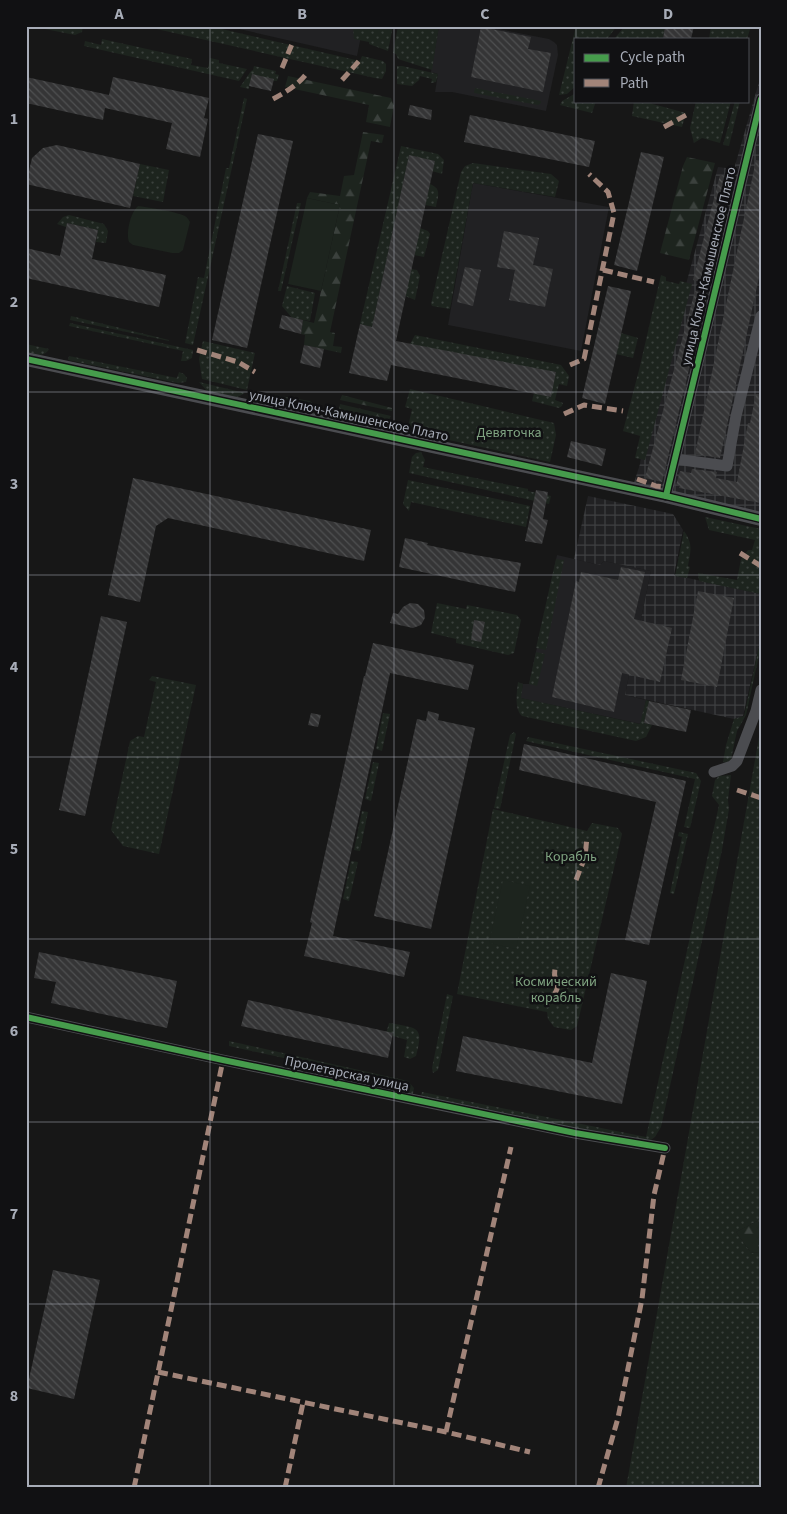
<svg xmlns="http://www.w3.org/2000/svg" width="787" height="1514" font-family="'Source Sans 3',sans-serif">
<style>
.built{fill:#212123}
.industrial{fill:url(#industrial-grid)}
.grass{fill:url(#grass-dots)}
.forest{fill:url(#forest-firs)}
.pitch{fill:#1d241e}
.building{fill:url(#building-back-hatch)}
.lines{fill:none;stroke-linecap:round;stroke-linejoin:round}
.minor{stroke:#4b4c50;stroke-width:11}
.tertiary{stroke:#4b4c50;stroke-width:14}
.quiet{stroke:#a18479;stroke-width:5;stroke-dasharray:10 5;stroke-linecap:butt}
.cycleway-casing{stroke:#111113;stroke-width:9}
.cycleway{stroke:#469c4c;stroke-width:6}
.grid{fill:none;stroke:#a8adb8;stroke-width:1;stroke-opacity:0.55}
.labels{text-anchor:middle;stroke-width:5;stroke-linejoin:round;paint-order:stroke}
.street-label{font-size:14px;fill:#a8adb8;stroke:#111113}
.park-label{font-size:14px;fill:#7fa381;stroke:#111113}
.neatline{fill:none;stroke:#a8adb8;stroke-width:2}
.grid-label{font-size:16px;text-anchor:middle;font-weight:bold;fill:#a8adb8}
</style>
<defs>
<pattern id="industrial-grid" width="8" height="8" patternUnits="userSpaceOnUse" patternTransform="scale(1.25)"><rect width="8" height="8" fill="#212123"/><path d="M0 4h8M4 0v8" fill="none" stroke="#3e3f41"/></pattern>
<pattern id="grass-dots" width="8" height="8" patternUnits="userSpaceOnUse" patternTransform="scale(1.25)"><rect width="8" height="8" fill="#1d241e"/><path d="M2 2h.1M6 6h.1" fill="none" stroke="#3b413d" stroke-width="1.8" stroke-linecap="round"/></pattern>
<pattern id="forest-firs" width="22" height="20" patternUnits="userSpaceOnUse" patternTransform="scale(1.25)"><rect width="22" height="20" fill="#1d241e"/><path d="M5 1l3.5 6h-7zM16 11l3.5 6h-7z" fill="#3b413d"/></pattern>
<pattern id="building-back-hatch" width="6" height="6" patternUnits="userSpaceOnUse" patternTransform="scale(1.25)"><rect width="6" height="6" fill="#353536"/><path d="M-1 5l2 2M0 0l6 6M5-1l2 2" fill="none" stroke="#4f5051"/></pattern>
</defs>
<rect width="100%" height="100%" fill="#171717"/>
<!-- built -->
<g class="built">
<polygon points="226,26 363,26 357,56"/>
<polygon points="439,26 483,26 549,39 554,42 557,45 558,55 546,111 452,92 435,92 438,74 431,72"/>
<polygon points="473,183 609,207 581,351 448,325"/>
<polygon points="557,555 600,565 604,561 651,571 625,695 646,700 641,724 520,698 523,684 529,684"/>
</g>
<!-- industrial -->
<g class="industrial">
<polygon points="761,75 761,513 632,489 640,464 643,442 718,167 734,169"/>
<polygon points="588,496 673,514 683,530 674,575 761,594 761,637 743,716 740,718 734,719 625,695 651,571 604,561 600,565 574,559"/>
</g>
<!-- grass -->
<g class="grass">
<polygon points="30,26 83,26 82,32 75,35"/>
<polygon points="143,26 209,26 360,61 362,56 383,61 386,64 386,71 382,79 375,78"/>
<polygon points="355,26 376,26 386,29 387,26 393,26 388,51 369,44 369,42 354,39 353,28"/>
<polygon points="398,26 439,26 432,70 398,59 396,54 393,53"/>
<polygon points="576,26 617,26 607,39 576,39 576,86 567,94 559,95"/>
<polygon points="625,26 665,26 663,39 614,39"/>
<polygon points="711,26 751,26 747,39 709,39"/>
<polygon points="102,39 192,59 191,65 208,68 210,58 219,60 219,63 247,69 239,81 84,46 85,41 101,45"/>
<polygon points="254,66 276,71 275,74 279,75 277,81 273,81 249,86 249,89 240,87 251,71 253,70"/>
<polygon points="397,66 402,66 438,74 436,82 431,83 432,79 420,76 419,80 412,86 397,84"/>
<polygon points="475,88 541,101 541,103 538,105 474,93"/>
<polygon points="576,93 576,101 596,101 592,113 560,105 562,101"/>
<polygon points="244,98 247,99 193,345 185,343 198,277 204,278 226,168 229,168"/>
<polygon points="634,101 649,101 649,103 686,113 682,127 632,116"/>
<polygon points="696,101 731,101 720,143 702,138 694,143 690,128"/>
<polygon points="735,101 740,101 729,146 723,145"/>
<polygon points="401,146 438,154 444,160 442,174 432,171 434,161 409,156 372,327 360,324"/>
<polygon points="473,163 551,174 559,181 555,197 473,183 450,309 432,306 431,304 461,172 465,166"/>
<polygon points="140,164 169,170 163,202 133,196"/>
<path d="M430,184C442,189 438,196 436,207L425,205Z"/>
<polygon points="297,203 301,203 281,291 278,291"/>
<polygon points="69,215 104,224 108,231 106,243 96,242 98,230 67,223 66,227 57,224 63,217"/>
<polygon points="420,228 428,231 430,234 424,257 414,255"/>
<polygon points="411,269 417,270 420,276 415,300 405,296"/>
<polygon points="661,275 666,277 666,281 679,284 680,281 692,284 645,460 635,458 640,436 623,431 639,370"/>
<polygon points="287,286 315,293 310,321 292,318 282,306"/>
<polygon points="71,316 169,340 169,341 70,320"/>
<polygon points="70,323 193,350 192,358 186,361 181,361 183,351 69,326"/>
<polygon points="621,333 638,338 633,358 616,354"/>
<polygon points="415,335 561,365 569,376 567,386 559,384 555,400 563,403 562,406 559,408 532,401 534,393 410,344"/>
<polygon points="203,341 255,353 247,390 202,379 199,359"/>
<path d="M26,344L49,349C45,358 34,354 26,353Z"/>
<polygon points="69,356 177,378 179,372 184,374 187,378 186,382 178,383 68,360"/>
<polygon points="199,382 245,393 236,398 207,391"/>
<polygon points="410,389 554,423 556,435 550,462 407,431 412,409 405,407"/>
<polygon points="262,393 310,401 319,410 319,413 311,414 268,404 263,398"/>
<polygon points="421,452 425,460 423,467 528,489 528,491 551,496 549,504 409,473 412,457 416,453"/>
<polygon points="408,480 530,506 526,527 411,502 409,511 403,504"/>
<polygon points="705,517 761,529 761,594 699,581 698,573 737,580 741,559 748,550 752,550 755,540 709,530"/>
<path d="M684,531C693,544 691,550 688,566L690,567L687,578L675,576Z"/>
<polygon points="556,559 564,560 546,650 536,648"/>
<polygon points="437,603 466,609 467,605 517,615 521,620 514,653 508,655 456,643 456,639 431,633"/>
<polygon points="761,637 761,646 746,715 737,731 731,759 727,763 723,762 726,745 734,719 744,716"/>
<polygon points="536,652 545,654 537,686 529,684"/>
<polygon points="152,676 196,685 159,854 123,846 111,830 130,741 138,736 144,737 156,682 149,680"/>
<path d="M518,682L523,684L521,698L640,724L646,700L649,701L644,723L652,725L646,737L636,741L522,716C514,709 517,691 518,682Z"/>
<polygon points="383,713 390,714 382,751 376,749"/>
<polygon points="761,726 761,1219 736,1232 751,1253 761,1252 761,1488 626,1488"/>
<polygon points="514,732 516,734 500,809 494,808 510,735"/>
<polygon points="528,737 696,773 701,781 690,828 684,827 695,779 526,741"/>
<polygon points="373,762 379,763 371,801 365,799"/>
<polygon points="731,775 728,800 729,809 722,850 661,1127 655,1137 648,1142 420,1098 422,1092 646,1137 719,805 712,796 715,780 719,776"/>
<polygon points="493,809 587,831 592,823 618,828 622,834 577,1026 571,1030 554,1027 548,1019 547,1012 457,994"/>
<polygon points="362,811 368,812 360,851 354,850"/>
<polygon points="679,832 688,834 674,894 670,893 682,837 678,836"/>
<polygon points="351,861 358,862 349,901 343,899"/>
<polygon points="447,994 453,996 438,1070 433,1073 432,1068"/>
<path d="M389,1023C416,1028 425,1025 416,1056L410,1059L404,1057L407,1040L386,1034Z"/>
<polygon points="229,1041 408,1081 414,1088 412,1099 401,1096 403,1084 229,1046"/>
</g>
<!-- forest -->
<g class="forest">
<polygon points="288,76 391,98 394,105 390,127 366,122 369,105 285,87"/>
<polygon points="363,132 384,135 382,143 371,141 330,332 335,333 333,346 342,347 341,353 304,345 305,335 301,334 303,320 314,323 340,205 307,198 310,192 340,196 344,176 354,175"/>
<polygon points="687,157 715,163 689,260 660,253 683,166"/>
<polygon points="342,395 392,408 392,411 340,400"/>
<polygon points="340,404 391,416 385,426 379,428 341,419 339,410"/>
<polygon points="761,1219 761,1252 751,1253 736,1232"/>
</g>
<!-- pitch -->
<g class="pitch">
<polygon points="307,198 340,205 321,291 288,284"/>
<path d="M138,206C147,207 178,212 185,216C188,218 188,219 190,222L183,250L179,253H172L133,245L129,242C126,233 130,213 138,206Z"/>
<polygon points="503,880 530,886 516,949 489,943"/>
</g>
<!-- building -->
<g class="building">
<polygon points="665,26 694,26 691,39 663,39"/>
<polygon points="481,27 531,37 528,49 551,53 543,92 471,77"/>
<polygon points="252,74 274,79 271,91 249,86"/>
<polygon points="26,77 109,95 113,77 209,98 204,118 208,119 200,157 166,149 172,123 105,108 103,120 26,103"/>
<polygon points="410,105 432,110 431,120 408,115"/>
<polygon points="470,115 595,141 589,167 464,142"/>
<polygon points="258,134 293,141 247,348 212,340"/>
<polygon points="57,145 140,164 130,208 26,184 32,158 43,148"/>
<polygon points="641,152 664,157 637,271 614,265"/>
<polygon points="409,155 435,161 396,341 556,372 551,397 391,365 387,381 349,373 360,324 372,327"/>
<polygon points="756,160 761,161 761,268 720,458 695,454"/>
<polygon points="720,175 731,177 704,283 693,280"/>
<polygon points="67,223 98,230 92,259 166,275 159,307 26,278 26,248 60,256"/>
<polygon points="504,231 539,238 533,265 553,269 545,307 509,300 515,270 497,267"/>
<polygon points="465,267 481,270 473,306 457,302"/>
<polygon points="608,286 631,291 605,404 582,398"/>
<polygon points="695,291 707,294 662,482 645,478"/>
<polygon points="282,315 303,320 301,334 279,328"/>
<polygon points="304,345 324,349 320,368 300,363"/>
<polygon points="756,394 761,395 761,503 679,488 680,485 676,485 680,471 691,473 692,469 717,472 716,478 737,482 748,423 750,423"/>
<polygon points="571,441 606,449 602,466 567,457"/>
<polygon points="133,478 371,530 364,561 168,518 156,526 140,602 108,595"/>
<polygon points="536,490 548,492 543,519 548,520 542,544 525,541"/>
<polygon points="405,538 428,543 427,545 475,555 521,563 515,592 399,567"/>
<polygon points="621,567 645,572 634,619 672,628 660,682 622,673 614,712 552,697 576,581 579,582 581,572 618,580"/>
<polygon points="698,591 734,598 717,687 681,680"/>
<polygon points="410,603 418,604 424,610 425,618 421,625 413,628 390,623 393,613 398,614 403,607"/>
<polygon points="101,616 127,622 85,816 59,810"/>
<polygon points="474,620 485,622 481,642 471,640"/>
<polygon points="373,643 474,665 468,690 390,673 383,706 333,936 410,952 404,977 304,956 312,923 310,922 364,676 365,676"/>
<polygon points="649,701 691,710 686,732 644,723"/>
<polygon points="428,711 439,714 438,720 475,728 431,929 374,916 417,719 426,721"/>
<polygon points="311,713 321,715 318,727 308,725"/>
<polygon points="524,744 686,781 649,945 625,940 656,802 519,770"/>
<polygon points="39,952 177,981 167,1028 51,1003 56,982 34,978"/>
<polygon points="611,973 647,981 622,1104 456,1071 463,1036 592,1063"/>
<polygon points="248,1000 393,1033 388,1058 241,1026"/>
<polygon points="53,1270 100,1280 74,1399 27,1388"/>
</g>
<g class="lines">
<!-- minor -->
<g class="minor">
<polyline points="675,459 727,466 736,416 761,316"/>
<polyline points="666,496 761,99"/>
<polyline points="714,772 732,766 737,761 756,711 761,690"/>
<polyline points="26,1017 223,1060 575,1133 665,1148"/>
</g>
<!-- tertiary -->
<polyline class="tertiary" points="26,359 666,496 761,519"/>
<!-- quiet -->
<g class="quiet">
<polyline points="282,68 292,44"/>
<polyline points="342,80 359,61"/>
<path d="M273,99C286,92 299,84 307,73"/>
<polyline points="664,127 688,114"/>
<polyline points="603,270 654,282"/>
<polyline points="197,350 238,362 255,372"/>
<polyline points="570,365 584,359 614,213 608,192 589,174"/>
<polyline points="564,414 584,405 623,411"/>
<polyline points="637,479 656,486 668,487"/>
<polyline points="740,553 761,566"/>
<polyline points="737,790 761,798"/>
<polyline points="576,880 585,857 587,837"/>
<path d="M546,1006C549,1000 555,995 557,989C558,984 553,978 555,969"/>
<polyline points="158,1372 446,1432 530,1452"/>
<polyline points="446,1432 511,1147"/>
<polyline points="134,1488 223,1060"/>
<polyline points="285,1488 303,1403"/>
<polyline points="598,1488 618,1418 642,1299 654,1195 665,1148"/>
</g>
<!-- cycleway casing -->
<g class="cycleway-casing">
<g id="cycleway">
<polyline points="26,359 666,496 761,519"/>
<polyline points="666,496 761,99"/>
<polyline points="26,1017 223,1060 575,1133 665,1148"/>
</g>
</g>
<!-- cycleway -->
<use href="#cycleway" class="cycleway"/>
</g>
<!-- grid -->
<path class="grid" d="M210,26V1488M394,26V1488M576,26V39M576,101V1488M26,210H761M26,392H761M26,575H761M26,757H761M26,939H761M26,1122H761M26,1304H761"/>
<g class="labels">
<!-- street labels -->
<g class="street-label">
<text transform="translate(708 266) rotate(-77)" y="5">улица Ключ-Камышенское Плато</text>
<text transform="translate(349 415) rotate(12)" y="5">улица Ключ-Камышенское Плато</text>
<text transform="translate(347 1073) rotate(12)" y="5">Пролетарская улица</text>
</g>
<!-- park labels -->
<g class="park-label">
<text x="509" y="437">Девяточка</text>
<text x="571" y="861">Корабль</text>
<text x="556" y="986">Космический<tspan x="556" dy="16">корабль</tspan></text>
</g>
</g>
<!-- border -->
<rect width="787" height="1514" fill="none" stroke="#111113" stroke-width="55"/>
<!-- legend -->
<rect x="574" y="38" width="175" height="65" fill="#111113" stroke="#4d4f55"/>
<rect x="584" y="54" width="25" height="8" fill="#469c4c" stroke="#4d4f55"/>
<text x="620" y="62" font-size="15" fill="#a8adb8">Cycle path</text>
<rect x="584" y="79" width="25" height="8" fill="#a18479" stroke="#4d4f55"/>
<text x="620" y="88" font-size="15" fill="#a8adb8">Path</text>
<rect x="28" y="28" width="732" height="1458" class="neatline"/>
<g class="grid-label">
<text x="119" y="19">A</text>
<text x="302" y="19">B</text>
<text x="485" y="19">C</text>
<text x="668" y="19">D</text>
<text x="14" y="124">1</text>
<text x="14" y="307">2</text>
<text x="14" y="489">3</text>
<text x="14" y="672">4</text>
<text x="14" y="854">5</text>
<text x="14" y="1036">6</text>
<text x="14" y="1219">7</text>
<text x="14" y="1401">8</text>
</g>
</svg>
